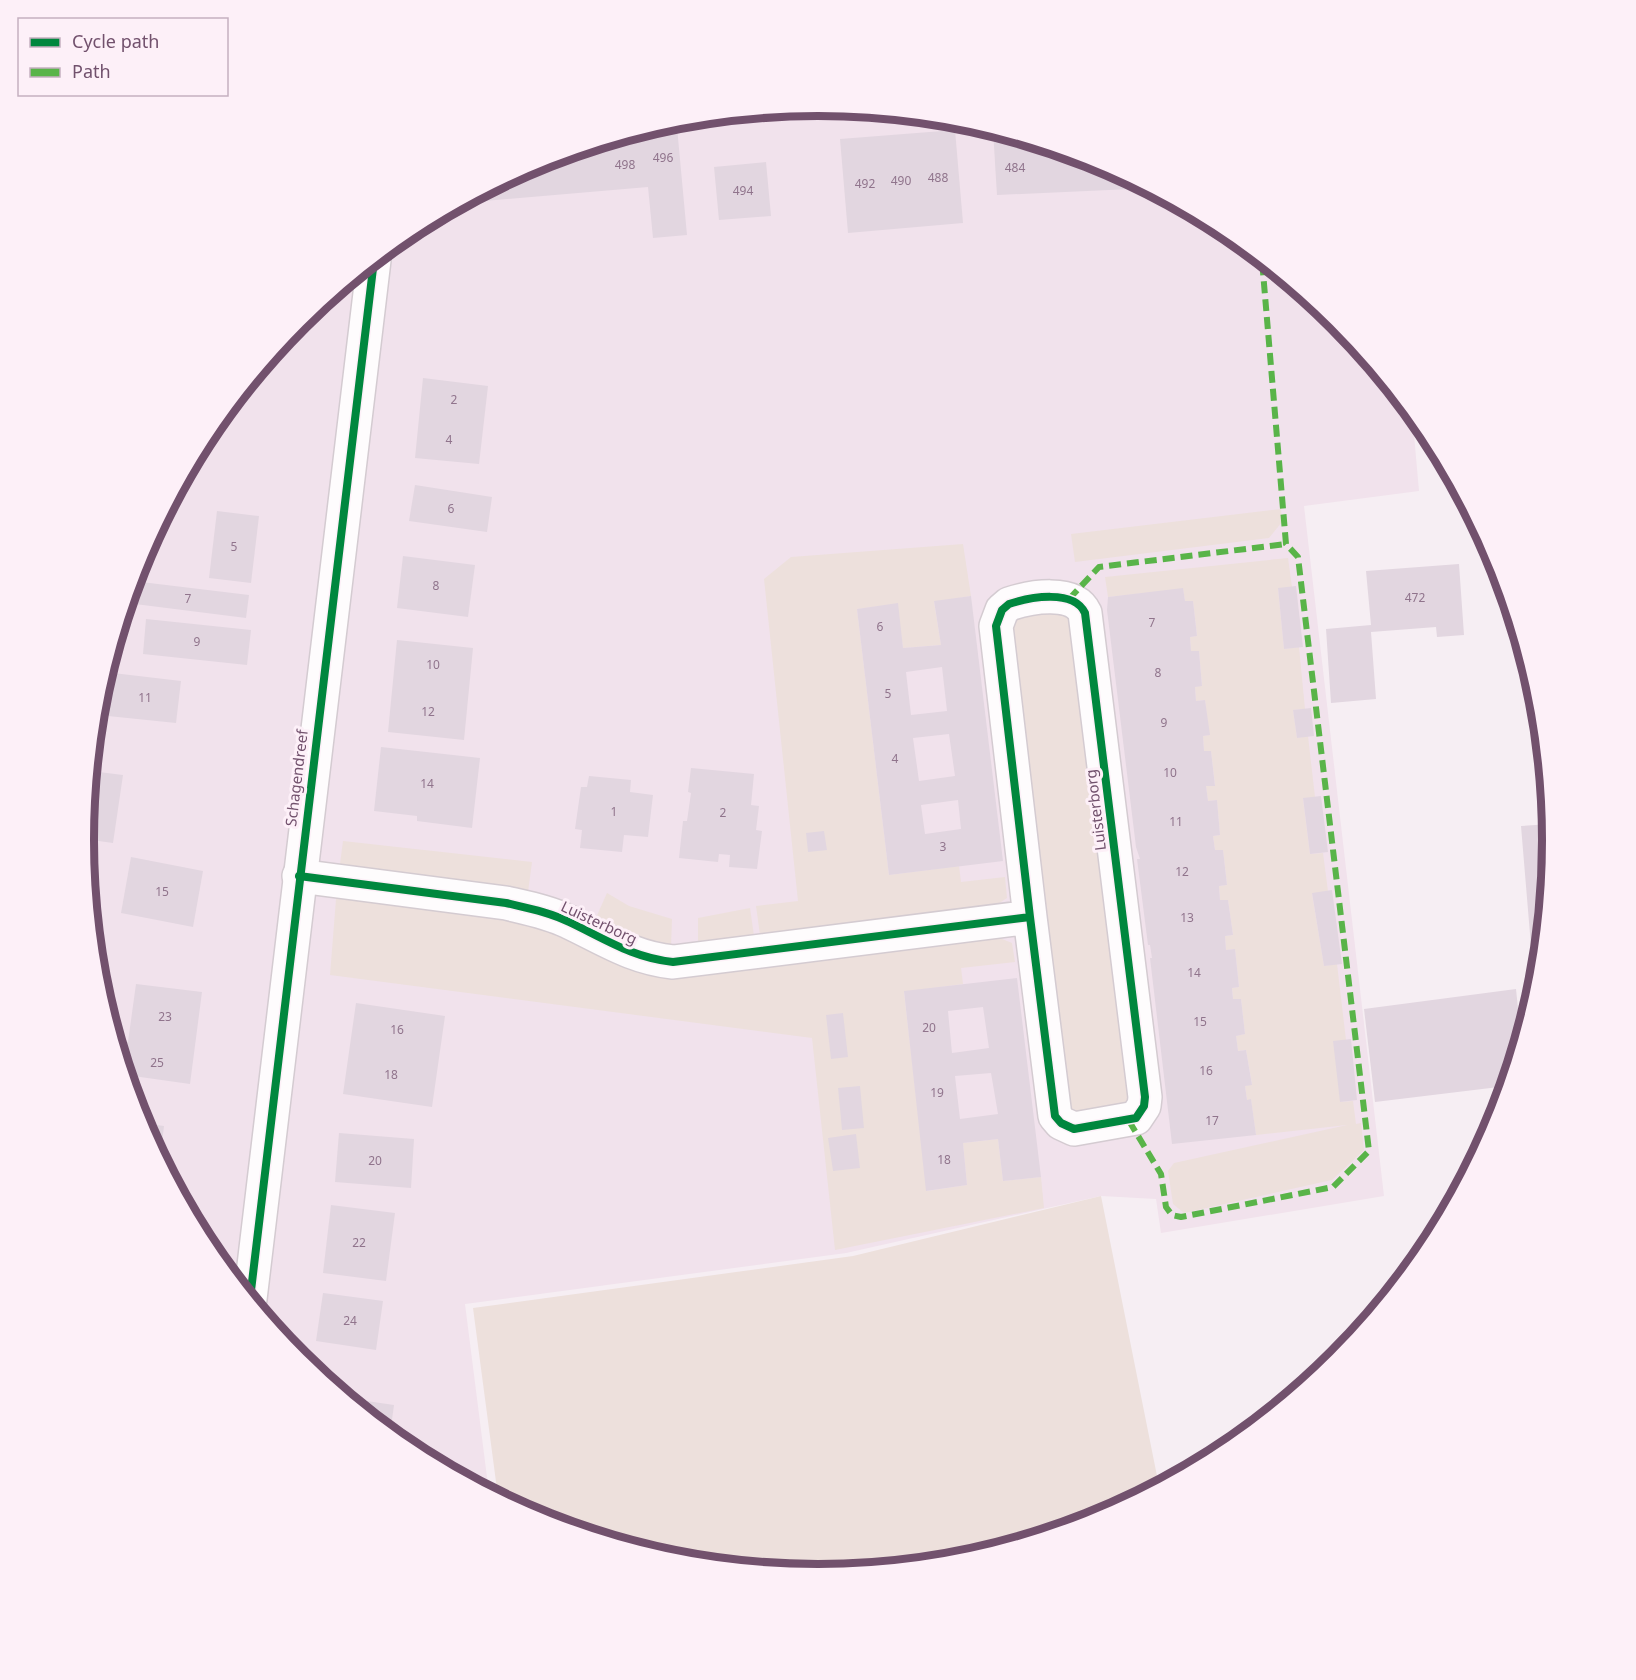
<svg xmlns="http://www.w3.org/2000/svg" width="1636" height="1680" font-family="'Noto Sans',sans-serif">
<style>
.residential{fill:#f1e2ec}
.green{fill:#ede0dc}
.building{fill:#e2d6e0;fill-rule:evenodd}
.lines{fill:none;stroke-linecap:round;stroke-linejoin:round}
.minor-casing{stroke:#d4cbd1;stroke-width:36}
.minor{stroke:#fefcfd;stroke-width:33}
.quiet{stroke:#59b449;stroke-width:6;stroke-dasharray:12 6;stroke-linecap:butt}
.cycleway-casing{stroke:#fdf0f8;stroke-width:11}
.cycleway{stroke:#00873e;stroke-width:8}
.labels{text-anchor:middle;stroke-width:6;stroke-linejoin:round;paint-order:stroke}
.number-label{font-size:12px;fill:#90748c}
.street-label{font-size:15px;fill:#72516d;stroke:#fdf0f8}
.rim{fill:none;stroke:#72516d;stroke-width:8}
</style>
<rect width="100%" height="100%" fill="#f6eef3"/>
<!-- residential -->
<polygon class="residential" points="818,106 962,120 1099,162 1226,230 1337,321 1412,412 1419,491 1304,506 1384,1196 1161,1233 1156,1199 1101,1196 846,1253 465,1304 489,1493 410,1450 299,1359 208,1247 140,1121 98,983 84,840 98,696 140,559 208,432 299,321 411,230 537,162 675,120"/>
<!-- green -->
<g class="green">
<polygon points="1281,509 1282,522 1269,538 1075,562 1071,534"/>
<polygon points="963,544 971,596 934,602 941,645 903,648 897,604 857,609 889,875 959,866 961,882 1005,877 1007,898 995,906 760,935 756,906 798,901 764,579 791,557"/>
<polygon points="1288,558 1292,587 1278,589 1284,649 1299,647 1305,709 1293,710 1297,738 1308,736 1315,797 1303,799 1310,854 1323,853 1328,891 1312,894 1324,966 1337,964 1346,1040 1340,1102 1353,1101 1356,1124 1361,1123 1364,1150 1332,1180 1184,1213 1173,1204 1168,1171 1174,1163 1347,1125 1256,1135 1251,1100 1247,1100 1245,1086 1252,1084 1246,1050 1238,1051 1236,1036 1245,1034 1241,999 1233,999 1232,988 1239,987 1235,949 1226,950 1225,936 1233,935 1228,900 1220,900 1219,886 1227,885 1223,850 1215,850 1213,836 1220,835 1217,800 1208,801 1206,786 1215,785 1211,751 1204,751 1203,736 1209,735 1205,700 1196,701 1195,687 1202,685 1199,651 1191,651 1190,637 1197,636 1193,601 1185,601 1183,589 1108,597 1105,577"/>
<polygon points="1069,610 1131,1103 1071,1114 1010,619 1012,617"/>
<polygon points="343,841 532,862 528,892 344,866 340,864"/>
<polygon points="607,893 629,906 672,919 671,947 659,945 595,920"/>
<polygon points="345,897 527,921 684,977 997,937 1012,943 1015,962 961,968 963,984 904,992 927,1191 967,1185 963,1143 998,1139 1003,1181 1041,1177 1044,1208 835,1250 812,1038 330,975 336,899"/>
<polygon points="750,908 754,936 698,947 698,918"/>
<polygon points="1101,1196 1159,1486 1099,1518 961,1560 818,1574 674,1560 537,1518 498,1497 473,1308 853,1256"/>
</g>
<!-- building -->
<g class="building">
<polygon points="677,127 687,235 653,238 648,187 461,203 537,162 643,130"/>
<polygon points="955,130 963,223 848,233 840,139"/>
<polygon points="993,130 1099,162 1130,179 1131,189 997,195"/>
<polygon points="766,162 771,216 719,220 714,167"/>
<polygon points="423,378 488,386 479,464 415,458"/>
<polygon points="415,485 492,497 487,532 409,521"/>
<polygon points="217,511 259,516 251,583 209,578"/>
<polygon points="403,556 475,565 468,617 397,608"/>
<polygon points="1459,564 1464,635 1437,637 1436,627 1371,632 1376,699 1331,703 1326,629 1371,625 1366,571"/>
<polygon points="133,581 249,595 246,618 127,603"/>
<polygon points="1296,586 1303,647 1284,649 1278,588"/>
<polygon points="1183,588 1185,601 1193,601 1197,636 1190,637 1191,651 1199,651 1202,686 1195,687 1196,701 1205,700 1210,735 1203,736 1204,751 1211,751 1215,786 1206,786 1208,801 1217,800 1220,835 1213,836 1215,850 1223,850 1227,885 1219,886 1220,900 1228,900 1233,935 1225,936 1226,950 1235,949 1239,987 1232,988 1233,999 1241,999 1245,1034 1236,1036 1238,1051 1246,1050 1252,1085 1245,1086 1247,1100 1251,1099 1256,1135 1172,1144 1150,958 1152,958 1150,945 1148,945 1137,859 1140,859 1136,847 1107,610 1108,597"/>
<path d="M971,596L1003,861L889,875L857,609L898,603L903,648L941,645L934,601ZM942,667L947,711L911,715L906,672ZM949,734L955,776L919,781L913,738ZM958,800L961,829L925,834L921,805Z"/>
<polygon points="146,619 251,630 247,665 143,654"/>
<polygon points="397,640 473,648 464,740 388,732"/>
<polygon points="113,673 181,681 176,723 108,716"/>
<polygon points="1311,708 1314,736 1297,738 1293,710"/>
<polygon points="381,747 480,758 472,828 417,821 417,816 374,811"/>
<polygon points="691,768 754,774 751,805 759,806 756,830 762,831 757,869 729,867 730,855 719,854 718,862 679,858 683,821 687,821 691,793 688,792"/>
<polygon points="91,771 123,775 113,843 84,839"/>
<polygon points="589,776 631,780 630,792 653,795 648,837 624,835 622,852 580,848 582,830 575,829 581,787 587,787"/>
<polygon points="1321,796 1328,852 1310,854 1303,798"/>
<polygon points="1550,824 1552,840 1535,994 1521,826"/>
<polygon points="824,831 827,850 808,852 806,833"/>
<polygon points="131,857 203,871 193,927 121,913"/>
<polygon points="1332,890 1342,964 1324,966 1312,893"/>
<path d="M1017,978L1041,1177L1003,1181L998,1139L963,1143L967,1185L926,1191L904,991ZM983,1007L989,1048L952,1053L948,1011ZM991,1073L998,1114L960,1119L955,1076Z"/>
<polygon points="136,984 202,992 190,1084 126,1075 115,1040 128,1042"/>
<polygon points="1516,989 1521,1038 1507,1086 1375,1102 1364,1009"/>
<polygon points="356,1003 445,1016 432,1107 343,1094"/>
<polygon points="843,1013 848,1057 831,1059 826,1015"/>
<polygon points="1351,1039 1357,1100 1340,1102 1333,1041"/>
<polygon points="860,1086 864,1128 842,1130 838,1088"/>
<polygon points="141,1123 164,1126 160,1159 159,1156"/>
<polygon points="339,1133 414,1139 411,1188 335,1182"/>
<polygon points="856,1134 860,1168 833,1171 828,1138"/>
<polygon points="331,1205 395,1213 386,1281 323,1273"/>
<polygon points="323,1293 383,1301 376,1350 316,1341"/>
<polygon points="346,1398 394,1405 390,1434 364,1413"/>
</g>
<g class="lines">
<!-- minor casing -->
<g class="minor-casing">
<g id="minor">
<path d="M299,876L506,903C527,908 549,912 569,922C605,939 633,958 673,962L1030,917L996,626L1002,610L1009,604C1030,597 1074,589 1085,613L1145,1097L1144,1106L1136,1118L1074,1129L1061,1123L1055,1116L1030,917"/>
<polyline points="250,1299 374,260"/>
</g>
</g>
<!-- minor -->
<use href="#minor" class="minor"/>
<!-- quiet -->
<g class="quiet">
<polyline points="1069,599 1099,567 1286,544"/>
<polyline points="1129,1121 1161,1174 1166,1207 1172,1215 1181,1217 1333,1187 1369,1151 1298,557 1286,544 1262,260"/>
</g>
<!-- cycleway casing -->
<g class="cycleway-casing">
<g id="cycleway">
<path d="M299,876L506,903C527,908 549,912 569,922C605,939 633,958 673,962L1030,917L996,626L1002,610L1009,604C1030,597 1074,589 1085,613L1145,1097L1144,1106L1136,1118L1074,1129L1061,1123L1055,1116L1030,917"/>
<polyline points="250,1299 374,260"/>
</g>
</g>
<!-- cycleway -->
<use href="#cycleway" class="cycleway"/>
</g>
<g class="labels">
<!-- number labels -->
<g class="number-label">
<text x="663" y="162">496</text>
<text x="625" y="169">498</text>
<text x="1015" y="172">484</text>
<text x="938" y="182">488</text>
<text x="901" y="185">490</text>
<text x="865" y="188">492</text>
<text x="743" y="195">494</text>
<text x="454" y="404">2</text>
<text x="449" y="444">4</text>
<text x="451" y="513">6</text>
<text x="234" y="551">5</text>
<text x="436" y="590">8</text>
<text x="1415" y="602">472</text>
<text x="188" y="603">7</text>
<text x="1152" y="627">7</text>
<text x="880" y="631">6</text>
<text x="197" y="646">9</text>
<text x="433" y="669">10</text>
<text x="1158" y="677">8</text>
<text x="888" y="698">5</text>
<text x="145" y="702">11</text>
<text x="428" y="716">12</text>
<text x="1164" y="727">9</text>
<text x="895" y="763">4</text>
<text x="1170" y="777">10</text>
<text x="427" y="788">14</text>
<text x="614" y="816">1</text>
<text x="723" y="817">2</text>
<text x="1176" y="826">11</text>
<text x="943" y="851">3</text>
<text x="1182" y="876">12</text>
<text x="162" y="896">15</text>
<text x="1187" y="922">13</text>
<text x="1194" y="977">14</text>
<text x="165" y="1021">23</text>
<text x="1200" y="1026">15</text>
<text x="929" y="1032">20</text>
<text x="397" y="1034">16</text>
<text x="157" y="1067">25</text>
<text x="1206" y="1075">16</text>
<text x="391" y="1079">18</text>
<text x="937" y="1097">19</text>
<text x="1212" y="1125">17</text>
<text x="944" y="1164">18</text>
<text x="375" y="1165">20</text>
<text x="359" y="1247">22</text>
<text x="350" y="1325">24</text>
</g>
<!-- street labels -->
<g class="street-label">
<text transform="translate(297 778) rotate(-83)" y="5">Schagendreef</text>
<text transform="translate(1096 810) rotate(-97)" y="5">Luisterborg</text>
<text transform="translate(599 923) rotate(25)" y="5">Luisterborg</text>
</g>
</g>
<!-- crop -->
<path d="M0 0H1636V1680H0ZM94 840a724 724 0 1 1 1448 0a724 724 0 1 1-1448 0Z" fill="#fdf0f8" fill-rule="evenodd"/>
<path class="rim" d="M94 840a724 724 0 1 1 1448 0a724 724 0 1 1-1448 0Z"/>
<!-- legend -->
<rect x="18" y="18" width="210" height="78" fill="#fdf0f8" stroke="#c5b0c0" stroke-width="1.5"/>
<rect x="30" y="38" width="30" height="9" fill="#00873e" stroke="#c5b0c0" stroke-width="1.5"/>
<text x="72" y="48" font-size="18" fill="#72516d">Cycle path</text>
<rect x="30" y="68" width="30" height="9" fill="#59b449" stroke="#c5b0c0" stroke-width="1.5"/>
<text x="72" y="78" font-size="18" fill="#72516d">Path</text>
</svg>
